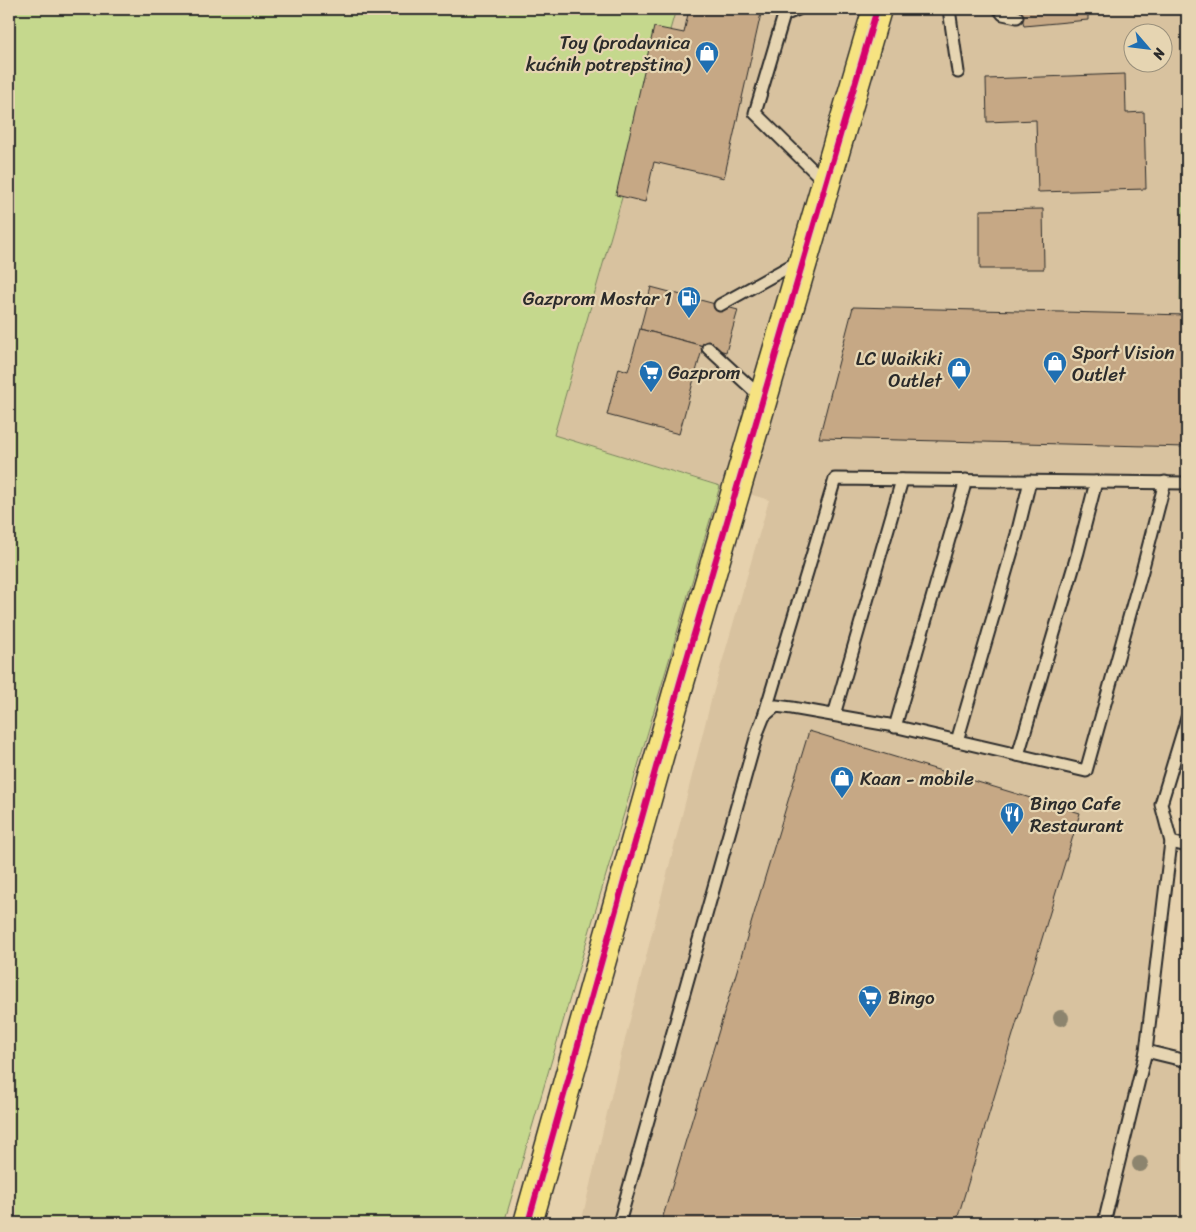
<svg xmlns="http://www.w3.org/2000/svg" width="1196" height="1232" font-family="Sriracha,sans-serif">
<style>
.built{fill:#d8c29f;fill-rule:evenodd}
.green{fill:#c5d88d;stroke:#78825c}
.building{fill:#c6a885;stroke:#2b2b2b}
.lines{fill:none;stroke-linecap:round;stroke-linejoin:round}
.lane-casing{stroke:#2b2b2b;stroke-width:15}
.primary-casing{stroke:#2b2b2b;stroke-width:31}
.lane{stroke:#e6d5b2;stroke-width:11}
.primary{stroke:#f6e381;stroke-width:28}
.cycleway-casing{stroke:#e6d5b2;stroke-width:9}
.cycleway{stroke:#d6006c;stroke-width:6}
.tree{fill:#8c846e}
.labels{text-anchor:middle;stroke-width:4.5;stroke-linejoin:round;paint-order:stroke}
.poi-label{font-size:19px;fill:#2b2b2b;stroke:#e6d5b2;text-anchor:start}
</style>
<rect width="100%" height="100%" fill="#e6d1ad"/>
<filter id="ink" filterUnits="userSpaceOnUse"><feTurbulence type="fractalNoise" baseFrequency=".02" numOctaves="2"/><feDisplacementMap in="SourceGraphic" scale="10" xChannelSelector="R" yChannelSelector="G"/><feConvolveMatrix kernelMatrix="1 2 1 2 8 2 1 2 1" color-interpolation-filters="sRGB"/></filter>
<g filter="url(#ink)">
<!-- built -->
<path class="built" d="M676,9H1186L1180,300L1187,301V718L1161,804L1171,842L1146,1051L1187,1061V1223H581L617,1071L712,697L769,500L554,435ZM1134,32H1164V62H1134Z"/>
<!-- green -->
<g class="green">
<polygon points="9,9 676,9 554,435 720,486 504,1223 9,1223"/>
<polygon points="1186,9 1187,9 1187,301 1180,301"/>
</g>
<!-- building -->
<g class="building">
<polygon points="689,9 762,9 724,178 654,162 645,202 616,195 654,27 684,33"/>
<polygon points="1020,9 1088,9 1088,20 1024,26"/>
<polygon points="1125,74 1126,113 1144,112 1146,189 1038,192 1036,120 987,122 986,79"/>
<polygon points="1043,209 1044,269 980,269 980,210"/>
<polygon points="651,287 738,310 726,352 640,329"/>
<polygon points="853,307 1187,315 1187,447 819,438"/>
<polygon points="640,329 703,346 679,434 607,415 619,368 628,371"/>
<polygon points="809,731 1080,813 956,1223 661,1223"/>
<polygon points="1187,794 1187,822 1180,820"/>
</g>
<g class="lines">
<!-- lane casing -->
<g class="lane-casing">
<g id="lane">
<polyline points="798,9 784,15 755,113 824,181"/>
<polyline points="949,9 958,72"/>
<polyline points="999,9 1003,14 1017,17"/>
<polyline points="720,305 801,260"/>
<polyline points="708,348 762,398"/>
<polyline points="834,715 902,480"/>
<polyline points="764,716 835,479 1187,483"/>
<polyline points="895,727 966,480"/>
<polyline points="957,741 1017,534 1030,481"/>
<polyline points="1018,755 1078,552 1096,482"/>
<polyline points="1171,842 1187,846"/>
<polyline points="1146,1051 1187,1061"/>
<polyline points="619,1223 758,731 764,716 776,706 792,708 889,725 1086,771 1142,571 1165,482"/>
<polyline points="1104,1223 1146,1051 1171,842 1161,804 1187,718"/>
</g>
</g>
<!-- primary casing -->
<g class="primary-casing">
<polyline id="primary" points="528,1223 680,682 877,9"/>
</g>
<!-- lane -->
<use href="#lane" class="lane"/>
<!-- primary -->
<use href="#primary" class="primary"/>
<!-- cycleway casing -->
<g class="cycleway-casing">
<polyline id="cycleway" points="528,1223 680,682 877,9"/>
</g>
<!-- cycleway -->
<use href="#cycleway" class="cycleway"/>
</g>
<!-- trees -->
<g class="tree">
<circle cx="1061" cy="1018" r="8"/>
<circle cx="1140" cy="1164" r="8"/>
</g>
</g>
<!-- icons -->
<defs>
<g id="shop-pin" transform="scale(1.25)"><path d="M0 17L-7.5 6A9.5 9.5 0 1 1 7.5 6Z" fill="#1f6fb2" stroke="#e6d5b2"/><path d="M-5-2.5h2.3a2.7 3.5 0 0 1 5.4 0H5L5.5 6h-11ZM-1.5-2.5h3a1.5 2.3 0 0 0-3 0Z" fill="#fff"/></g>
<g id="fuel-pin" transform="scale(1.25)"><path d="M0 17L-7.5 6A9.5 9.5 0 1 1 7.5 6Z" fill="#1f6fb2" stroke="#e6d5b2"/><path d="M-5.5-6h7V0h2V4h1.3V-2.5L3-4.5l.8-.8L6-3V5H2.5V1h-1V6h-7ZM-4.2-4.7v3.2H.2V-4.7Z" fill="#fff"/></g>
<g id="supermarket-pin" transform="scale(1.25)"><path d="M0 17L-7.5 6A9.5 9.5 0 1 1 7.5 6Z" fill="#1f6fb2" stroke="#e6d5b2"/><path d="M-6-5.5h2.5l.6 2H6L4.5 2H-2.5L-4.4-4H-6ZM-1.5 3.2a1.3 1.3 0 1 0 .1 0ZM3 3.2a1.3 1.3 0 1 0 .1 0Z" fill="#fff"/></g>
<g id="restaurant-pin" transform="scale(1.25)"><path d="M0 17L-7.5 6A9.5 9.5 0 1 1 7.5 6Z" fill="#1f6fb2" stroke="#e6d5b2"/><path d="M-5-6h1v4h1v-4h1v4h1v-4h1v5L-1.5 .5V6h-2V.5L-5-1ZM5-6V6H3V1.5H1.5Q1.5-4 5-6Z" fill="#fff"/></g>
</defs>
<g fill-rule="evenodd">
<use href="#shop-pin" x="707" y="53"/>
<use href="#fuel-pin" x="689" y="298"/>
<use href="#shop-pin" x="1055" y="363"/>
<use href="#shop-pin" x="959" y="369"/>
<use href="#supermarket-pin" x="651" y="372"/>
<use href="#shop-pin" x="842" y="778"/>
<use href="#restaurant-pin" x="1012" y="814"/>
<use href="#supermarket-pin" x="870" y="997"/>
</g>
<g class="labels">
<!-- poi labels -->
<g class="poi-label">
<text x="690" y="49" text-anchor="end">Toy (prodavnica<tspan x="690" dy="22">kućnih potrepština)</tspan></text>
<text x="672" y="305" text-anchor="end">Gazprom Mostar 1</text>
<text x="1072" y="359">Sport Vision<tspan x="1072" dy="22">Outlet</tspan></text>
<text x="942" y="365" text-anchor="end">LC Waikiki<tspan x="942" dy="22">Outlet</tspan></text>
<text x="668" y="379">Gazprom</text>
<text x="860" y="785">Kaan - mobile</text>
<text x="1030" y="810">Bingo Cafe<tspan x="1030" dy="22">Restaurant</tspan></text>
<text x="888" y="1004">Bingo</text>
</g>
</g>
<!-- margin -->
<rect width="1196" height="1232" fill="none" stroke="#e6d5b2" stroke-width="30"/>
<rect x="15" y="15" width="1166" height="1202" fill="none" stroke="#2b2b2b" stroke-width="2" filter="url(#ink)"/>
<!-- north arrow -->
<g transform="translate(1148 48) rotate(118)"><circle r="24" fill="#e6d5b2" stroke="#9b917c"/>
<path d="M0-4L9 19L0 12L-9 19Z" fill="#1f6fb2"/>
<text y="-8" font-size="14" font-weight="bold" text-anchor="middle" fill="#2b2b2b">N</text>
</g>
</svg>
